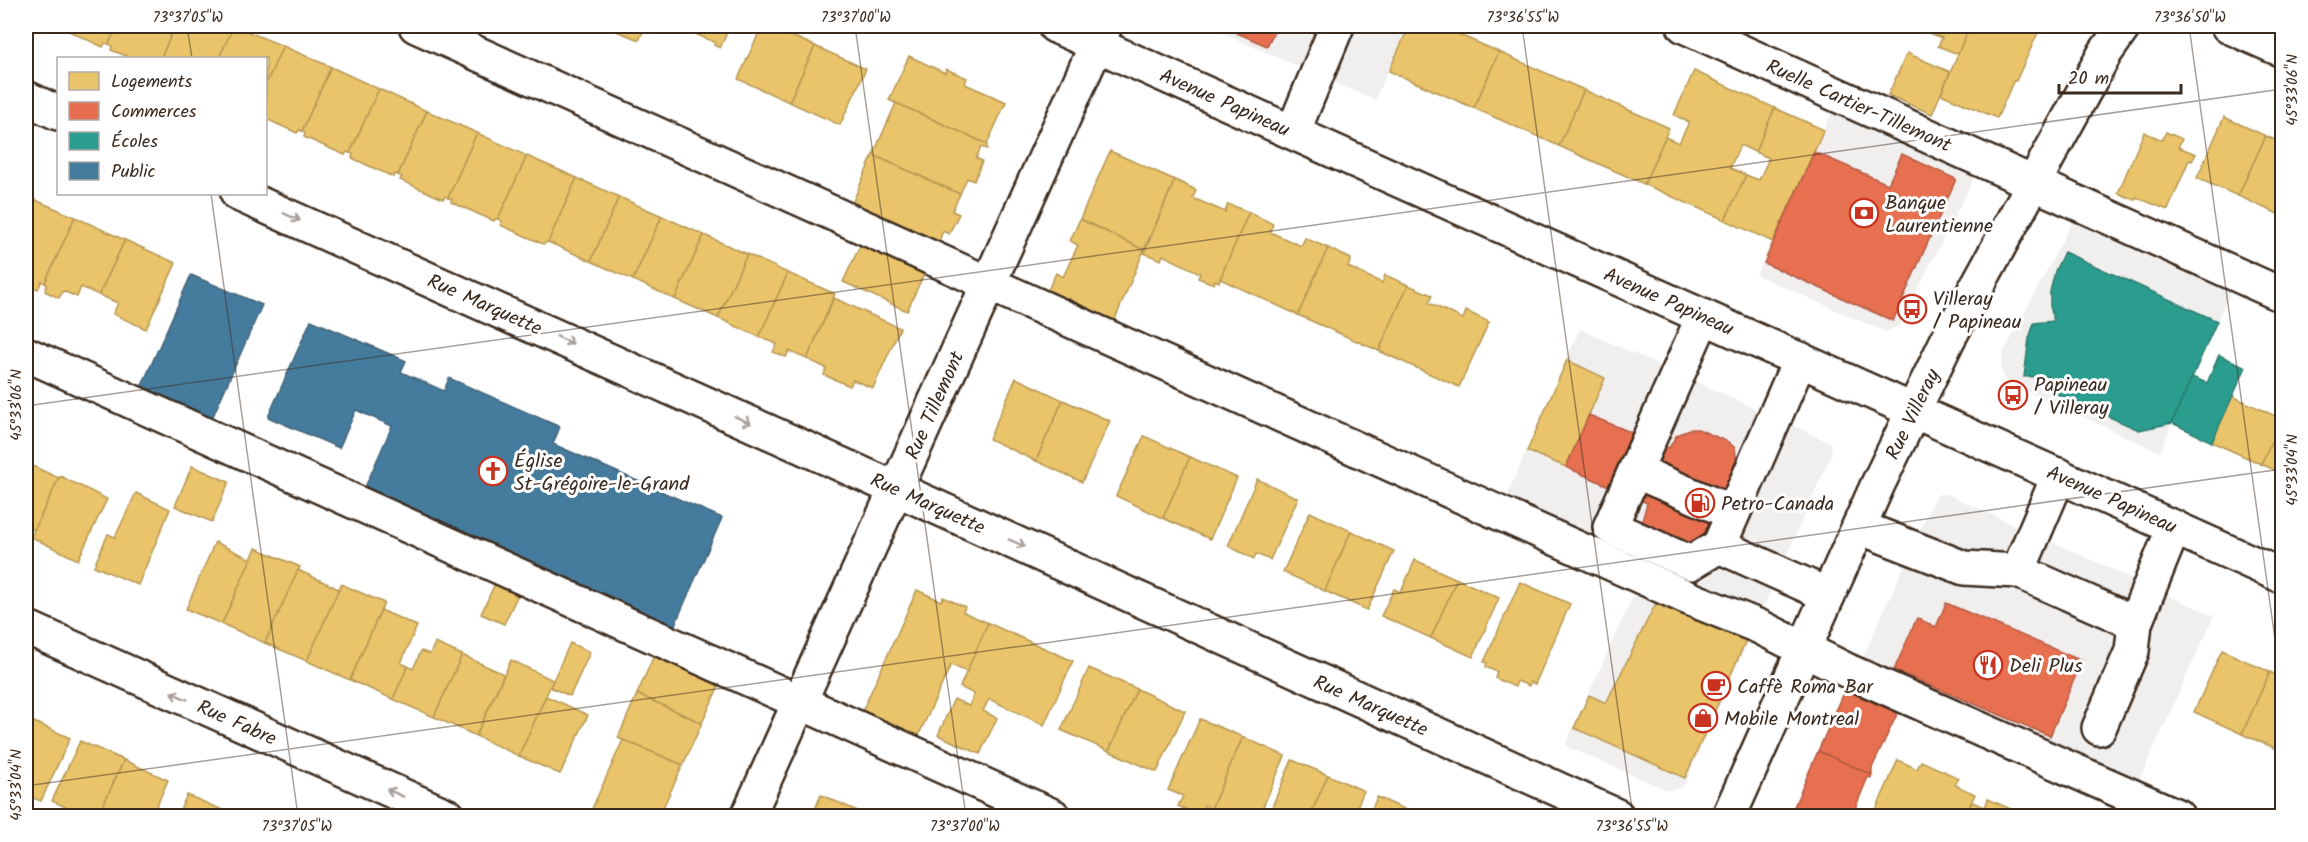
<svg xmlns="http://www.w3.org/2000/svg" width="2308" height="842" font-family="Kalam,sans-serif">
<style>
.built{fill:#f1efee}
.homes{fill:#e9c46a;stroke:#b59653;stroke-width:1.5}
.shops{fill:#e76f51;stroke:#b35a42;stroke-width:1.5}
.schools{fill:#2a9d8f;stroke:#2f7a6d;stroke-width:1.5}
.public{fill:#457b9d;stroke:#426377;stroke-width:1.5}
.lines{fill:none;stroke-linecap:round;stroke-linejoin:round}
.minor-casing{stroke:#3b2a1e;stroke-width:38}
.major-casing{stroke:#3b2a1e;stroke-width:38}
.minor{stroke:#fff;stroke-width:33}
.major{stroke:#fff;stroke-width:33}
.oneway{stroke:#a79f9a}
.ticks{fill:none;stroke:#3b2a1e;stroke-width:1.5;stroke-opacity:0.45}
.labels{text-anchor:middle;stroke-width:6;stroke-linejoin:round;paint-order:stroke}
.street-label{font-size:20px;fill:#3b2a1e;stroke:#fff}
.poi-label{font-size:20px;fill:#3b2a1e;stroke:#fff;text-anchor:start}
.neatline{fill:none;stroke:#3b2a1e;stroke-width:2}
.ticks-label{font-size:15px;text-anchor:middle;fill:#3b2a1e}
</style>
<rect width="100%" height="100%" fill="#fff"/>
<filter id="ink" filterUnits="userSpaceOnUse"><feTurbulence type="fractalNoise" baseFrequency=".0167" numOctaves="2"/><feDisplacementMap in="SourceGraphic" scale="12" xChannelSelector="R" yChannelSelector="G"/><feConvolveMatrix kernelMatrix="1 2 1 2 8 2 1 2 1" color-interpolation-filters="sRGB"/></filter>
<g filter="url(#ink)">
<!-- built -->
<g class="built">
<polygon points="1206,26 1408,26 1375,100"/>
<polygon points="1835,105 1978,170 1900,325 1886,332 1756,275"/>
<polygon points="2077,213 2233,285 2160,452 2008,383 2001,371 2002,356"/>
<polygon points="1580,329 1831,443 1832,453 1759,617 1504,502"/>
<polygon points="1939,494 1947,494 2214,616 2137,785 1859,666 1933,501"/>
<polygon points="1637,587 1750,636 1685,784 1678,789 1667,790 1565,746"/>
</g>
<!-- homes -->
<g class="homes">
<polygon points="63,26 117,26 109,44 105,43 103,47 62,28"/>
<polygon points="117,26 175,26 161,58 131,58 111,50 112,46 109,44"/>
<polygon points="175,26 234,26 219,58 161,58"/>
<polygon points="234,26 283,46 266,84 266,58 219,58"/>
<polygon points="604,26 646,26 639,40"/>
<polygon points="677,26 730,26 720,48 714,45 716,43"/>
<polygon points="762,26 768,26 815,46 789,102 738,79"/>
<polygon points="1409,26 1439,26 1499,52 1474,108 1389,71"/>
<polygon points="1886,26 1906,26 1903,33"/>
<polygon points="1919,26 1970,26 1958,54 1938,46 1942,38 1918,29"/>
<polygon points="1970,26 2041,26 2016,81 2014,80 1997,118 1941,94"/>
<polygon points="283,46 331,67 302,131 299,130 297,133 266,119 266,84"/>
<polygon points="815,46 866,69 840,125 789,102"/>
<polygon points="1499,52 1584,90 1559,146 1474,108"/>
<polygon points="1907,53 1950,72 1932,114 1888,95"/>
<polygon points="909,56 945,73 946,69 967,78 965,84 1006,102 987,144 889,100"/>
<polygon points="331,67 379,89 350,153 347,152 345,155 304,137 305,133 302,131"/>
<polygon points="1694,71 1775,108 1755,152 1740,145 1730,168 1746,175 1725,220 1644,184 1665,137 1679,143 1689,122 1674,115"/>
<polygon points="379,89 427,111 398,175 395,174 393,177 352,158 353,154 350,153"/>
<polygon points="1584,90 1669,128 1644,184 1559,146"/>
<polygon points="896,103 987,144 987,149 981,147 976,158 982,161 974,181 967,178 960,194 873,155"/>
<polygon points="1775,108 1824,130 1773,242 1725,220 1746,175 1759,180 1769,158 1755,152"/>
<polygon points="427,111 477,133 448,198 445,196 443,199 400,180 402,177 398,175"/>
<polygon points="2224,117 2266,136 2238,196 2197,178"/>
<polygon points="2144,132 2162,140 2166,132 2182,139 2178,147 2196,154 2192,161 2189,160 2168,210 2136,197 2135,200 2118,193"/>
<polygon points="477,133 527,156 498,219 495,219 494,221 451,202 452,199 448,198"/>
<polygon points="2266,136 2282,143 2282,210 2280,215 2238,196"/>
<polygon points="1110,151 1175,180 1144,250 1080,219"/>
<polygon points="873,155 960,194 952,211 959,214 949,234 943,231 937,246 850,208"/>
<polygon points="527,156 577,178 548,242 543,244 500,225 502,221 498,219"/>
<polygon points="577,178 619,197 591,261 548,242"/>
<polygon points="1175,180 1196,190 1193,198 1225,212 1228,204 1249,212 1220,279 1219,282 1215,280 1214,284 1198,278 1200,273 1163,255 1161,260 1144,253"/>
<polygon points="26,196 75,217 45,283 42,281 38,289 26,283"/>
<polygon points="619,197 662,216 633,280 591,261"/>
<polygon points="1249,212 1273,224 1270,232 1301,246 1305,238 1328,248 1298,315 1220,279"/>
<polygon points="662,216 704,235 675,299 633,280"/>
<polygon points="75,217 125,240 99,295 81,287 77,297 63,291 59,298 45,291 47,284 45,283"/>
<polygon points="1080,219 1144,250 1113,324 1046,294 1056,273 1063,277 1078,245 1070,241"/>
<polygon points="704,235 747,254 718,318 675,299"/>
<polygon points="863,239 927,267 907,311 843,282"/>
<polygon points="125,240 176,263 146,329 113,314 118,303 99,295"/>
<polygon points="1328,248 1351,259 1348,267 1382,283 1385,275 1408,285 1379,351 1298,315"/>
<polygon points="747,254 788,273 759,337 718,318"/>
<polygon points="788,273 835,294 807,359 789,351 786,357 773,352 777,344 759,337"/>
<polygon points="1408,285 1432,295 1429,303 1463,319 1466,311 1489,322 1459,387 1379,351"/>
<polygon points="834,298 900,328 873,388 853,380 850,386 824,375 826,368 807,359"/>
<polygon points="1567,360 1605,378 1566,467 1527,451"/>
<polygon points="1016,378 1063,400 1036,461 989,439"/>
<polygon points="2232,396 2282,419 2261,464 2212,442"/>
<polygon points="1063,400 1110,421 1082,482 1036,461"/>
<polygon points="2282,419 2282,473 2261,464"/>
<polygon points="1144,436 1190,457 1163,518 1116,496"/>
<polygon points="1190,457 1237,478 1210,539 1163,518"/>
<polygon points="26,463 59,478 34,530 26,526"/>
<polygon points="192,466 229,482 212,522 175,506"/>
<polygon points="60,476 107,499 78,560 31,537"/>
<polygon points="1257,479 1298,498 1270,560 1256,554 1254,559 1228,546"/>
<polygon points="136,493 170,509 138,585 94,566 108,534 115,537"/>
<polygon points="1310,512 1351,531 1325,591 1283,572"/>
<polygon points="1351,531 1394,551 1367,610 1325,591"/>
<polygon points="215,542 251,559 222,624 186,609"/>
<polygon points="256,548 300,567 265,643 222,624"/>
<polygon points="1415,560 1457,579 1431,638 1381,616 1394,589 1401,592"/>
<polygon points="298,570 339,589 307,661 265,643"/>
<polygon points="497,579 520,590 504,624 481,614"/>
<polygon points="1457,579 1499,598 1473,657 1431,638"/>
<polygon points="1520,582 1570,604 1535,684 1530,682 1529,686 1517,681 1515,687 1495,678 1497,672 1486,667 1487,663 1484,662"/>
<polygon points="341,584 384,603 350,680 307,661"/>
<polygon points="917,590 941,601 943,597 965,607 963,612 988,623 967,672 951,665 916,741 860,716"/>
<polygon points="1659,597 1748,636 1685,778 1574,728 1589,695 1606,703"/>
<polygon points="381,610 417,626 401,663 408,666 393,699 350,680"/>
<polygon points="988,623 1073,661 1044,725 989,699 983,711 997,718 980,754 938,735 954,699 969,706 974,694 960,687"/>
<polygon points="435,643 462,655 434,717 393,699 408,666 413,669 421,651 430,654"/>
<polygon points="570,643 590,652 570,696 550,687"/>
<polygon points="2222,650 2270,672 2242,734 2194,712"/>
<polygon points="656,651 721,681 702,723 637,694"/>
<polygon points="462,655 504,674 476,736 434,717"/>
<polygon points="511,660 553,680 519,756 476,736"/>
<polygon points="1089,668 1137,689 1109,751 1061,730"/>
<polygon points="2270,672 2282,678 2282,751 2242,734"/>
<polygon points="1137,689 1185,711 1157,772 1109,751"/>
<polygon points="637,694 702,723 683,765 618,738"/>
<polygon points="546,696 588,715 560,774 519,756"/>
<polygon points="1200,719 1243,737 1211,809 1204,805 1199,815 1178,806 1183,796 1168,790"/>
<polygon points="34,722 70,738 41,801 26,795 26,740"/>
<polygon points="1243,737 1285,756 1259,816 1216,816 1218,811 1211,809"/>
<polygon points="623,740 683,765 659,816 598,816 590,813"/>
<polygon points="80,741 124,760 98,816 85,816 52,801"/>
<polygon points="124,760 168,780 152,816 98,816"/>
<polygon points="1292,760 1328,775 1310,816 1268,816"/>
<polygon points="1898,760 1917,769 1921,761 1959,778 1955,785 1975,794 1965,816 1873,816"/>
<polygon points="1328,775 1364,791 1353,816 1310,816"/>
<polygon points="187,795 227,812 225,816 177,816"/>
<polygon points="821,795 869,816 812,816"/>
<polygon points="1377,797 1420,816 1369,816"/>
<polygon points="1988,799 2026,816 1965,816 1972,802 1985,807"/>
</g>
<!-- shops -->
<g class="shops">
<polygon points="1221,26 1277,26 1267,46"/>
<polygon points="1814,152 1888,184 1902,154 1956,179 1893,321 1764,263"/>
<polygon points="1589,415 1669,448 1676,436 1689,429 1698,429 1728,442 1735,448 1737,465 1702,544 1679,550 1641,525 1647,503 1566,467"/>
<polygon points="1946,603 2082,661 2050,736 1894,670 1917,618 1936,627"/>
<polygon points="1846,688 1899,710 1872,768 1872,775 1818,751"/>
<polygon points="1818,751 1872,775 1871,778 1868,777 1852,816 1790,816"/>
</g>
<!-- schools -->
<g class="schools">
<polygon points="2064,252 2217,321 2172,423 2139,430 2052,392 2047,376 2024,377 2029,339 2034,323 2054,321 2050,306 2050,292 2055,271"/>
<polygon points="2219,355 2246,367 2212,442 2172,423 2192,377 2207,383"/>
</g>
<!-- public -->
<g class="public">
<polygon points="191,275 262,305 210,423 139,392"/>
<polygon points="311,320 406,361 401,372 444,391 449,378 560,427 553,444 722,518 673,629 362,494 392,426 356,410 339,448 268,417"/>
</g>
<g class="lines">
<!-- minor casing -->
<g class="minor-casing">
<g id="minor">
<polyline points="416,26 1686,597 1760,627 1848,671 2177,816"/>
<polyline points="1684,26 2282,295"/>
<polyline points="2228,26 2282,50"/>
<polyline points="26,98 58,113"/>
<polyline points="1293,132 1337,26"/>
<polyline points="238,194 934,506 1617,816"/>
<polyline points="1703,317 1635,471 1733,513"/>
<polyline points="26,354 1053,816"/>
<polyline points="1800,359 1719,546 1828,595"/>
<polyline points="1635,471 1610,527 1691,563 1719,546"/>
<polyline points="1859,527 1964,568 2018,571 2059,475"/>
<polyline points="2018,571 2135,623 2174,527"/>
<polyline points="26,627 448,816"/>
<polyline points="2099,728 2132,651 2135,623"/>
<polyline points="748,816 1105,26"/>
<polyline points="1729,816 1878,484 1948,339 2105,53 2124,26"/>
</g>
</g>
<!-- major casing -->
<g class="major-casing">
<polyline id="major" points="1055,26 2282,576"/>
</g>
<!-- minor -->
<use href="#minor" class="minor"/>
<!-- major -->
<use href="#major" class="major"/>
</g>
<!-- one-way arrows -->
<defs><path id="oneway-shaft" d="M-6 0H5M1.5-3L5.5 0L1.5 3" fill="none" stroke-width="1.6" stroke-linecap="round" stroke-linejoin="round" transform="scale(1.5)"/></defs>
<g class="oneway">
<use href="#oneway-shaft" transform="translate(292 217) rotate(24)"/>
<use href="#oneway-shaft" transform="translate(565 340) rotate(24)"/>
<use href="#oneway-shaft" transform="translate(743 420) rotate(24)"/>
<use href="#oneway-shaft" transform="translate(1017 543) rotate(24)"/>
<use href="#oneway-shaft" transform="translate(179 696) rotate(-156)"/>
<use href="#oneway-shaft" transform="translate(395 793) rotate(-156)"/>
</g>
</g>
<!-- ticks -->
<path class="ticks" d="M26,26H28M187,26L192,58M855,26L966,816M1522,26L1633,816M2189,26L2282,689M211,194L298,816M26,406L2282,89M26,786L2282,469"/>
<!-- icons -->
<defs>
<g id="bank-ring" transform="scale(1.5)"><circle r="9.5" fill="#fff" stroke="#c8321e" stroke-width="1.5"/><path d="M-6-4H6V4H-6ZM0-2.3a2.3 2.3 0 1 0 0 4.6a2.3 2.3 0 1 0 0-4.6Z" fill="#c8321e"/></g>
<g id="bus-ring" transform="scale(1.5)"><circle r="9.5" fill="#fff" stroke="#c8321e" stroke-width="1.5"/><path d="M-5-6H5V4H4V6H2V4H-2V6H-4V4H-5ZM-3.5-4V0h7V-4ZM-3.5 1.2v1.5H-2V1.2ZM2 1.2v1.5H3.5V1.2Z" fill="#c8321e"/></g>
<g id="church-ring" transform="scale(1.5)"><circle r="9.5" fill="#fff" stroke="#c8321e" stroke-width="1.5"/><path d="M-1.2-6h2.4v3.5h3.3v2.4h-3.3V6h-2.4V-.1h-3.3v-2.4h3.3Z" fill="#c8321e"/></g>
<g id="fuel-ring" transform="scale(1.5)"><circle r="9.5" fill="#fff" stroke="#c8321e" stroke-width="1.5"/><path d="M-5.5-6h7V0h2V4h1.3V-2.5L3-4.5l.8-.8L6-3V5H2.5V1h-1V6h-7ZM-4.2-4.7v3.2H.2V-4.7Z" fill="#c8321e"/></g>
<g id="restaurant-ring" transform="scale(1.5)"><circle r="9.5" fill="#fff" stroke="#c8321e" stroke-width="1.5"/><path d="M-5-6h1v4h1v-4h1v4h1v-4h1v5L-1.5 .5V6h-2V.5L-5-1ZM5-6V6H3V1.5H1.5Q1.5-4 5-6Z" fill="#c8321e"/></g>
<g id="cafe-ring" transform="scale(1.5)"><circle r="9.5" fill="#fff" stroke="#c8321e" stroke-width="1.5"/><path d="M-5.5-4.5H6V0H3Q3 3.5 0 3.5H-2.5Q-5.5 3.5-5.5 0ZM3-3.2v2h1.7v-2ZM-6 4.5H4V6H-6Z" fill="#c8321e"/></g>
<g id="shop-ring" transform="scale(1.5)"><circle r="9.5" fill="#fff" stroke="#c8321e" stroke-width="1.5"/><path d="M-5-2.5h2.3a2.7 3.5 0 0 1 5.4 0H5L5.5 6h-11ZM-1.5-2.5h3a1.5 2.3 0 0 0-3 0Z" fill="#c8321e"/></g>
</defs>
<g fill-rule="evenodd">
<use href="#bank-ring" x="1864" y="213"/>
<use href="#bus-ring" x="1912" y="309"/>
<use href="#bus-ring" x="2013" y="395"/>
<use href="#church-ring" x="493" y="471"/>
<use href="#fuel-ring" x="1700" y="503"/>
<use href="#restaurant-ring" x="1988" y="665"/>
<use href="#cafe-ring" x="1716" y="686"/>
<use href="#shop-ring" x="1703" y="718"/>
</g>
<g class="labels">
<!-- street labels -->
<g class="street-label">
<text transform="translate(1225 102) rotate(24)" y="7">Avenue Papineau</text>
<text transform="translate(1859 105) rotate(24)" y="7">Ruelle Cartier-Tillemont</text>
<text transform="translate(1669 301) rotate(24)" y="7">Avenue Papineau</text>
<text transform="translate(485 304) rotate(24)" y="7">Rue Marquette</text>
<text transform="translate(934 405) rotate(-66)" y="7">Rue Tillemont</text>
<text transform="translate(1912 414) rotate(-64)" y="7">Rue Villeray</text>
<text transform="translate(2112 499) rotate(24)" y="7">Avenue Papineau</text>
<text transform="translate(928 503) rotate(24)" y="7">Rue Marquette</text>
<text transform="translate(1371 705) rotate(24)" y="7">Rue Marquette</text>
<text transform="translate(237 722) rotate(24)" y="7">Rue Fabre</text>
</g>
<!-- poi labels -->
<g class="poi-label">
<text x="1885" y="209">Banque<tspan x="1885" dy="23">Laurentienne</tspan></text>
<text x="1933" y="305">Villeray<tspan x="1933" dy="23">/ Papineau</tspan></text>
<text x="2034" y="391">Papineau<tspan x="2034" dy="23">/ Villeray</tspan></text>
<text x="514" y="467">Église<tspan x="514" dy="23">St-Grégoire-le-Grand</tspan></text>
<text x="1721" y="510">Petro-Canada</text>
<text x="2009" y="672">Deli Plus</text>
<text x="1737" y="693">Caffè Roma Bar</text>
<text x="1724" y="725">Mobile Montreal</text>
</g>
</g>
<!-- margin -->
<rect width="2308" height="842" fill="none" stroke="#fff" stroke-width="66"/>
<!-- legend -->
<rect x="57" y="57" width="210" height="138" fill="#ffffff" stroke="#b1aaa5" stroke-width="1.5"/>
<rect x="69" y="72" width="30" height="18" fill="#e9c46a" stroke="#b1aaa5" stroke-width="1.5"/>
<text x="111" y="87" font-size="18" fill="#3b2a1e">Logements</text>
<rect x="69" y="102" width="30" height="18" fill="#e76f51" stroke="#b1aaa5" stroke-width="1.5"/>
<text x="111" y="117" font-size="18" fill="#3b2a1e">Commerces</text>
<rect x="69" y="132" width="30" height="18" fill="#2a9d8f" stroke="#b1aaa5" stroke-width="1.5"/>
<text x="111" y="147" font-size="18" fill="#3b2a1e">Écoles</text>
<rect x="69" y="162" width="30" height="18" fill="#457b9d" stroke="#b1aaa5" stroke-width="1.5"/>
<text x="111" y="177" font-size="18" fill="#3b2a1e">Public</text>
<!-- scale -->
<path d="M2059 84v9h122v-9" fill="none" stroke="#3b2a1e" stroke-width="3"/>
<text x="2068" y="84" font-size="18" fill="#3b2a1e" stroke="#ffffff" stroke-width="4.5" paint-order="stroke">20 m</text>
<rect x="33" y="33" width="2242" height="776" class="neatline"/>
<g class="ticks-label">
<text x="188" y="22">73°37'05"W</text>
<text x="856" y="22">73°37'00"W</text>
<text x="1523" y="22">73°36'55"W</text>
<text x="2190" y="22">73°36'50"W</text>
<text transform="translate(2292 90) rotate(-90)" y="5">45°33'06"N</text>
<text transform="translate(16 405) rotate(-90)" y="5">45°33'06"N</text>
<text transform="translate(2292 470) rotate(-90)" y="5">45°33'04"N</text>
<text transform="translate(16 785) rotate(-90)" y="5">45°33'04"N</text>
<text x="297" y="831">73°37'05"W</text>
<text x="965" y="831">73°37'00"W</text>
<text x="1632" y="831">73°36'55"W</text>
</g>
</svg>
